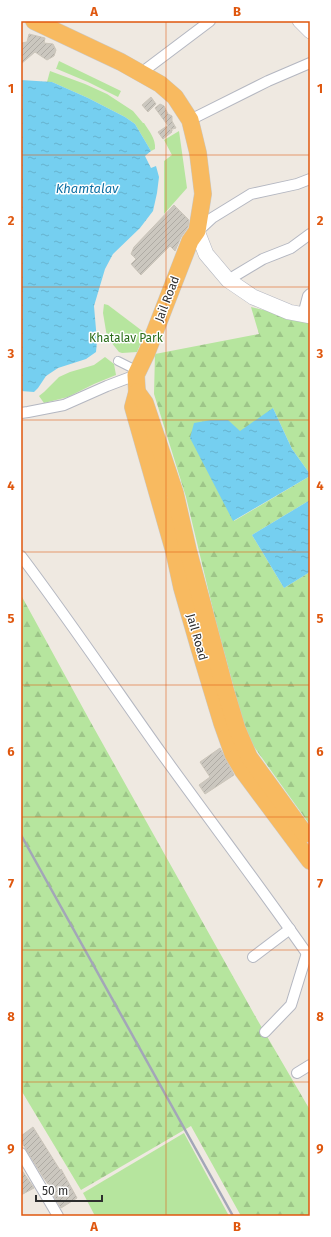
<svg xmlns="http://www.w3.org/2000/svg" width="331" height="1237" font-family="'Fira Sans',sans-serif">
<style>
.grass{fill:#b6e59e}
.forest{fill:url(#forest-firs)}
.water{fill:url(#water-ripples)}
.building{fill:url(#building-hatch);stroke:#cbc5ba}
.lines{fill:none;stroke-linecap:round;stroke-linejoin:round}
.pedestrian-casing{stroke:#b4b7c1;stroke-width:10}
.minor-casing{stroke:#b4b7c1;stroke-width:12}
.tertiary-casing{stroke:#b4b7c1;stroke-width:14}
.secondary-casing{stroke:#b4b7c1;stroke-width:16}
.trunk-casing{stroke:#c9c9c9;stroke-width:18}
.pedestrian{stroke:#fff;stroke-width:8}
.minor{stroke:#fff;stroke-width:10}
.tertiary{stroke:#fff;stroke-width:13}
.secondary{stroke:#fff;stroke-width:15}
.trunk{stroke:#f8ba60;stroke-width:17}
.rail{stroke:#a3a6b8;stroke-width:2.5}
.grid{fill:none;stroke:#df570e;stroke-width:1;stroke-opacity:0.55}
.labels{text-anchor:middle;stroke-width:3;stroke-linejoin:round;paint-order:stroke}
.street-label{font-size:12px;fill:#2e2e2e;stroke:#fff}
.park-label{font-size:12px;fill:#2c6e1b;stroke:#fff}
.water-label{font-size:13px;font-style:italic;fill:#0d6fa3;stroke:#fff}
.neatline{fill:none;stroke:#df570e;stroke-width:1.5}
.grid-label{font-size:13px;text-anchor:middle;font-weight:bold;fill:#df570e}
</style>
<defs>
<pattern id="forest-firs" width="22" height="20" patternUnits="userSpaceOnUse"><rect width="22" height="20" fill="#b6e59e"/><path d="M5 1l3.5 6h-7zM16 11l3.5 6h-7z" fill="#9dc588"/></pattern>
<pattern id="water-ripples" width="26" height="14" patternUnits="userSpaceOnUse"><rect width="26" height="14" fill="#75cff0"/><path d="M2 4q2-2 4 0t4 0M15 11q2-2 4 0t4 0" fill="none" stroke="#66b2ce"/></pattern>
<pattern id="building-hatch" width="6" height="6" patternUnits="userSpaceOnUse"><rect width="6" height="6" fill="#cbc7bf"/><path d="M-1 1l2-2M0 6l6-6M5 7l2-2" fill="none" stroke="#afaba4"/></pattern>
</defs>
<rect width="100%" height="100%" fill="#efe9e1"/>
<!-- grass -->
<g class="grass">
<polygon points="59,61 121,91 118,97 88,82 57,69 56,69"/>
<path d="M50,71L85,84L107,94L133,111L143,123H144C149,131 156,139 155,149L151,151L135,124L125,117L88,98L52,82H47Z"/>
<polygon points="179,131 187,188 164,214 164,161 172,155 164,140"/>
<polygon points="104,304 108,305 145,333 137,352 122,353 119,352 107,337 103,313"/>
<polygon points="105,357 114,364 116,375 94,384 68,397 44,403 39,396 44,392 59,377 70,372 94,365"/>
<polygon points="184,1133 229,1216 95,1216 83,1193"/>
</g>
<!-- forest -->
<g class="forest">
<polygon points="251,307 310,321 310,474 292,449 273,408 234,521 310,476 310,500 252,535 284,588 310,572 310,825 247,737 215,618 186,497 154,394 155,354 259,334"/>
<polygon points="21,595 90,721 258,1021 310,1110 310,1216 241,1216 191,1126 81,1190 21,1090"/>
</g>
<!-- water -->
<g class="water">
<polygon points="21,80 52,82 88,98 125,117 135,124 151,151 145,156 151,168 156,166 159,177 157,193 153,211 140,228 113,254 105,269 94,306 97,341 96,352 86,359 58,368 46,376 38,388 34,392 21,391"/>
<polygon points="273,408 292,449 310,474 310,476 233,521 190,438 194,423 211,420 228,420 240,431"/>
<polygon points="310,500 310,572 284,588 252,535"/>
</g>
<!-- building -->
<g class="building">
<polygon points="29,34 45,38 44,43 53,44 56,50 54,56 47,60 35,52 21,64 21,43 27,42"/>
<polygon points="151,97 156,104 148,112 142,105"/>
<polygon points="160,104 164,106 168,114 172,116 172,121 176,128 173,129 172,128 172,131 155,108"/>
<polygon points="167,126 172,132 163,139 158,132"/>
<polygon points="174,205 189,220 188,227 181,237 175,251 170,246 141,275 131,264 136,259 131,254 134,247"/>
<polygon points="220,748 234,775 205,794 199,785 210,777 200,762"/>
<polygon points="33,1127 60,1170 61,1169 77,1198 61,1208 52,1193 54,1192 43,1177 21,1141 21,1136"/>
<polygon points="21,1169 34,1188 21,1195"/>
</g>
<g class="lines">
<!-- pedestrian casing -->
<g class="pedestrian-casing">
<polyline id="pedestrian" points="118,361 138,371"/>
</g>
<!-- minor casing -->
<g class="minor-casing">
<g id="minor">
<polyline points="141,73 210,21"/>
<polyline points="190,120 268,81 310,63"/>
<polyline points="198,231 212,218 251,194 297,184 310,179"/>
<polyline points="228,280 263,259 291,248 310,234"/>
<polyline points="303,315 308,296 310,294"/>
<polyline points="21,413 28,412 64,405 107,386 136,375"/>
<path d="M21,556C70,621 115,688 162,754C211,822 262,889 310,958"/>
<polyline points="253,957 290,929"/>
<polyline points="265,1032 291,1005 307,953"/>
<polyline points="297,1073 310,1065"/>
<polyline points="21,1153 58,1216"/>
</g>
</g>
<!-- tertiary casing -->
<g class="tertiary-casing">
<polyline id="tertiary" points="299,21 310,32"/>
</g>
<!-- secondary casing -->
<g class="secondary-casing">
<polyline id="secondary" points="197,231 206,254 228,280 253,297 289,312 310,316"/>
</g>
<!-- trunk casing -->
<g class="trunk-casing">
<g id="trunk">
<polyline points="34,21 121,62 160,84 175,97 190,120 198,153 203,194 197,231 190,241 147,352 136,375 137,392 133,407 174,551 182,588 199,647 222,723 233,754 243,771 310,861"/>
<polyline points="137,392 145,403 175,493 188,550 225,689 237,729 249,757 305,834"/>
</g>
</g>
<!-- pedestrian -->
<use href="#pedestrian" class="pedestrian"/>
<!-- minor -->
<use href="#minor" class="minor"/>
<!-- tertiary -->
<use href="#tertiary" class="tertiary"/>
<!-- secondary -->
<use href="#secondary" class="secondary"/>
<!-- trunk -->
<use href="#trunk" class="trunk"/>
<!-- rail -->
<polyline class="rail" points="21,835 233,1216"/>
</g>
<!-- grid -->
<path class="grid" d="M166,21V1216M21,155H310M21,287H310M21,420H310M21,552H310M21,685H310M21,817H310M21,950H310M21,1082H310"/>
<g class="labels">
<!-- street labels -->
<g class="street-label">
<text transform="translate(167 299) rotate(-69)" y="4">Jail Road</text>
<text transform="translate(197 637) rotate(74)" y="4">Jail Road</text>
</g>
<!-- park labels -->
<g class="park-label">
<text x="126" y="342">Khatalav Park</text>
</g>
<!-- water labels -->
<g class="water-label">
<text x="87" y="193">Khamtalav</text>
</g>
</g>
<!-- border -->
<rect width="331" height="1237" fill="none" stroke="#ffffff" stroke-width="44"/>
<!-- scale -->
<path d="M36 1195v6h66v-6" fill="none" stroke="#2e2e2e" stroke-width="2"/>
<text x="42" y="1195" font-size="12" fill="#2e2e2e" stroke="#ffffff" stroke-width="3" paint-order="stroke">50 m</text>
<rect x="22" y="22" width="287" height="1193" class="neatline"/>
<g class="grid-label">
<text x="94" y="16">A</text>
<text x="237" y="16">B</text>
<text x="11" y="93">1</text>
<text x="320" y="93">1</text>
<text x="11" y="225">2</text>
<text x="320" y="225">2</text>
<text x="11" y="358">3</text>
<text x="320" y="358">3</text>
<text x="11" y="490">4</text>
<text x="320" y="490">4</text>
<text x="11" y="623">5</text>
<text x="320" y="623">5</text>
<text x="11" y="756">6</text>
<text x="320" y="756">6</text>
<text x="11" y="888">7</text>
<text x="320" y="888">7</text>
<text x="11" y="1021">8</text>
<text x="320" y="1021">8</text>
<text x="11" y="1153">9</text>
<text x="320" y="1153">9</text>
<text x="94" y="1231">A</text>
<text x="237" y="1231">B</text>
</g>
</svg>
